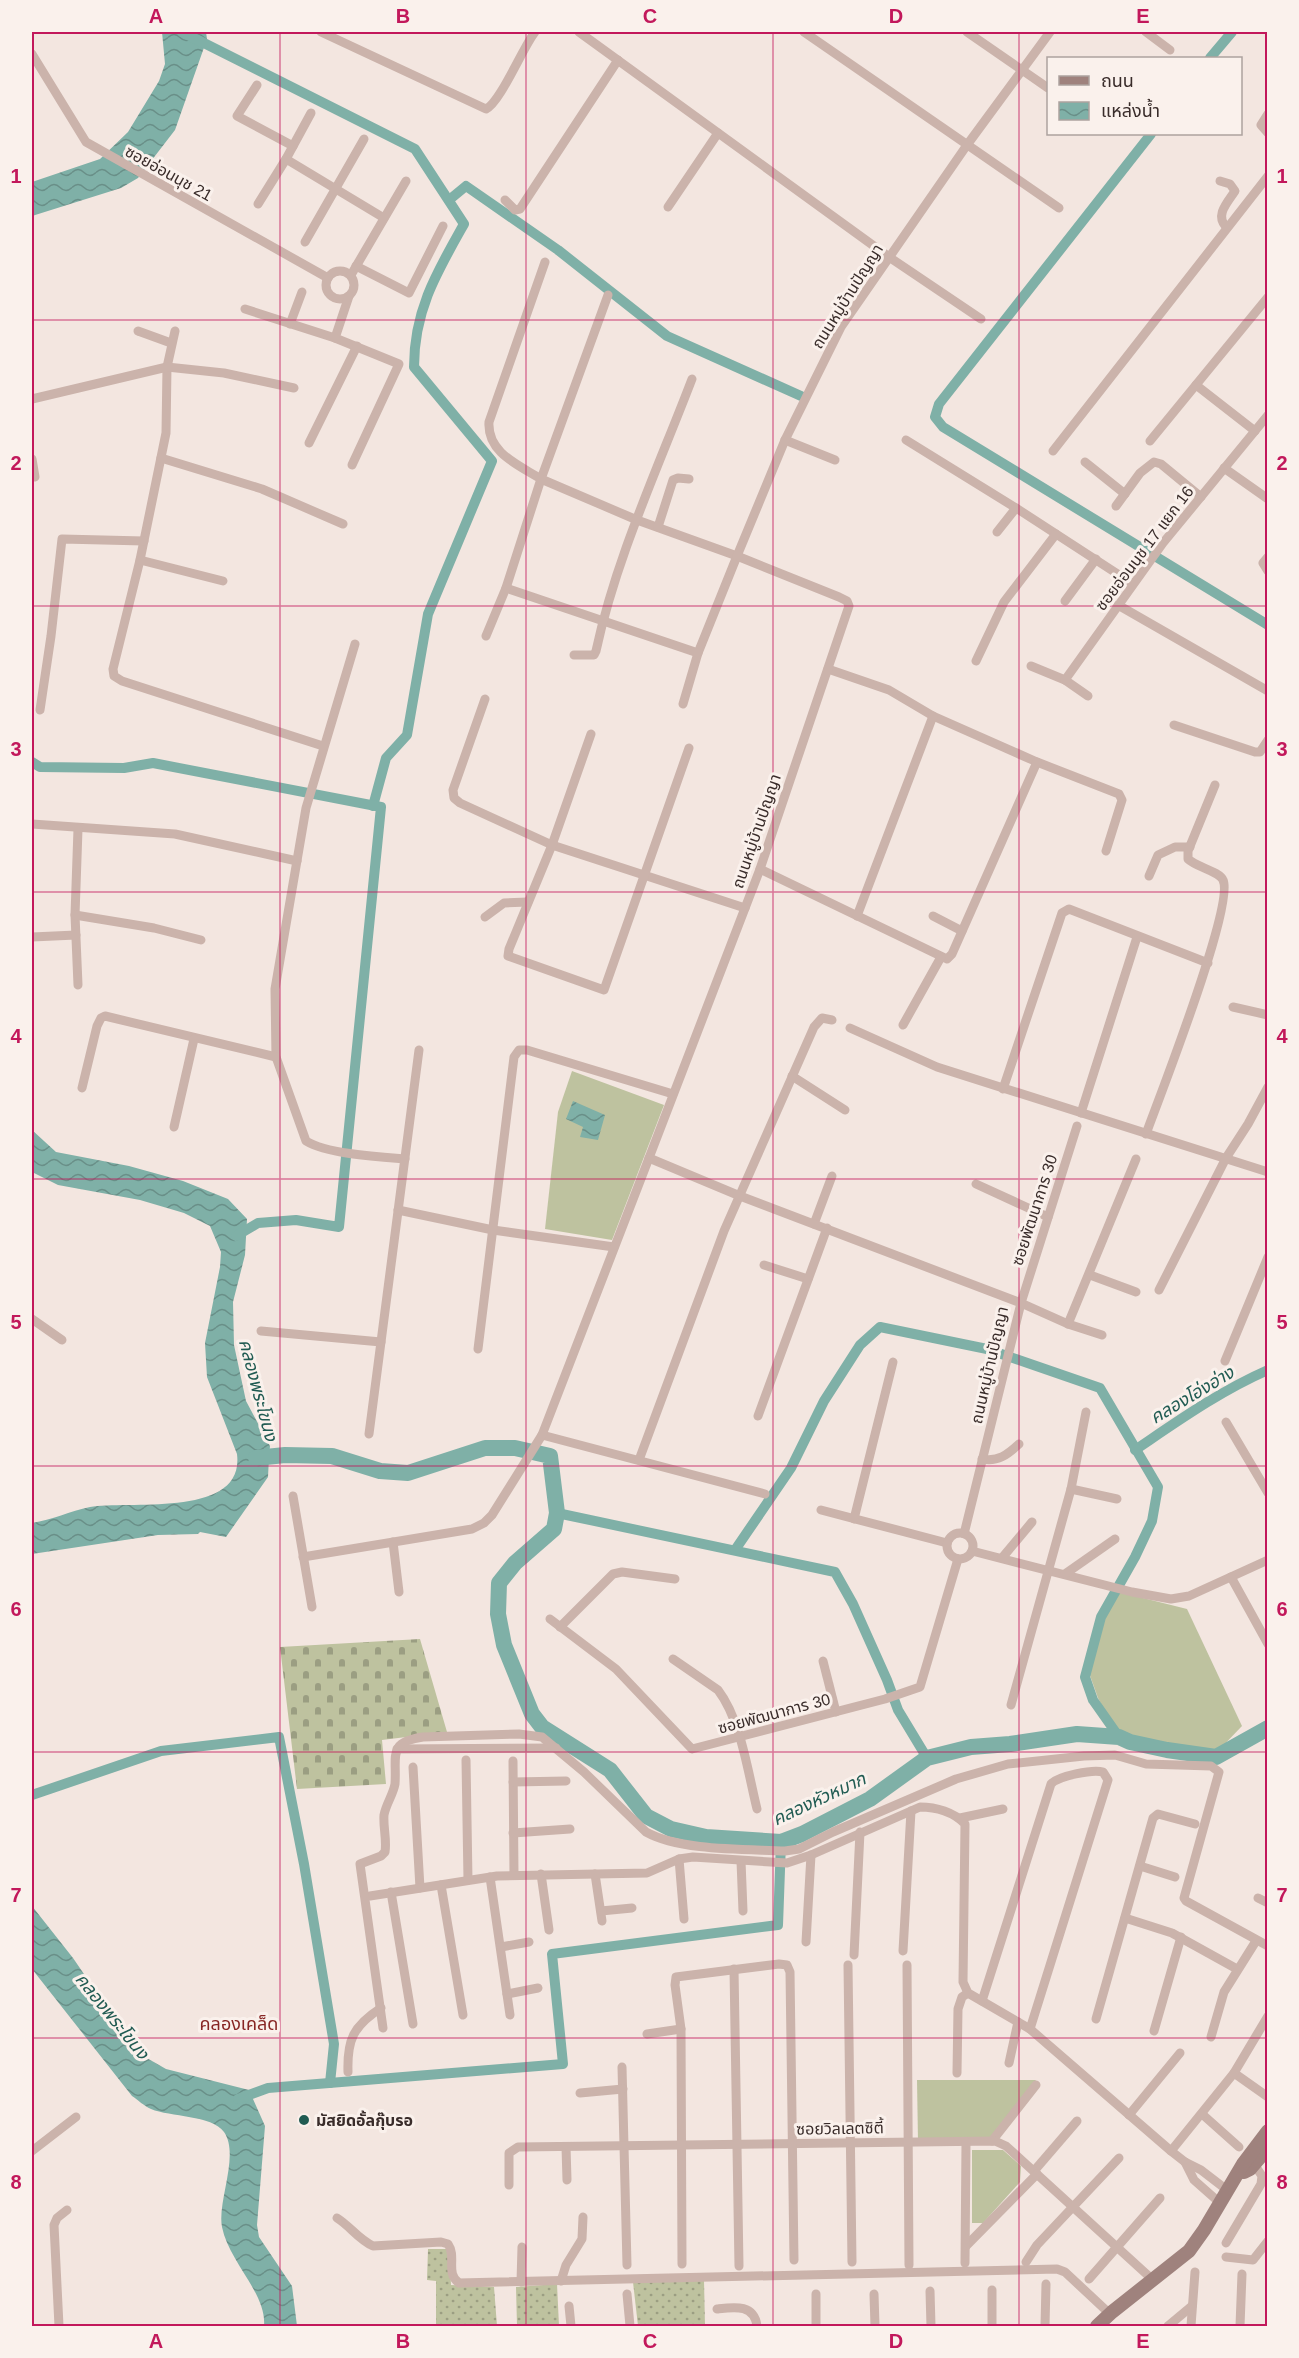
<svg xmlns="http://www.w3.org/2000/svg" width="1299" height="2358" font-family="Arial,'Noto Sans Thai',sans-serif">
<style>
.grass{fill:url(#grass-dots)}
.cemetery{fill:url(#cemetery-stones)}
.garden{fill:#bec29f}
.water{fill:url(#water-waves)}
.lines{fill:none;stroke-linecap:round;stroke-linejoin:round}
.canal{stroke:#7fb0a7;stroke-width:10}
.river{stroke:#7fb0a7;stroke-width:16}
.street{stroke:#cbb3ab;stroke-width:9}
.secondary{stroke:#9f827d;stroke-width:14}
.grid{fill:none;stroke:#c2185b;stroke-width:1.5;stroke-opacity:0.55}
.poi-dot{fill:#205b52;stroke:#faf1ec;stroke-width:2}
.labels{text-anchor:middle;stroke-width:6;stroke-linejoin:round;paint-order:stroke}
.street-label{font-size:16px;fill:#392c2a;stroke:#faf1ec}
.poi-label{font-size:16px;font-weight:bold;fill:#392c2a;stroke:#faf1ec;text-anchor:start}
.water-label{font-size:18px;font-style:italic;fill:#205b52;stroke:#faf1ec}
.neighbourhood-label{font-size:18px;fill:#872624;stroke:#faf1ec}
.neatline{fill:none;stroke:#c2185b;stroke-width:2}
.grid-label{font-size:20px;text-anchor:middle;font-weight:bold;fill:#c2185b}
</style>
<defs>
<pattern id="grass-dots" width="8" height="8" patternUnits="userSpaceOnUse" patternTransform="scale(1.5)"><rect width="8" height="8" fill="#bec29f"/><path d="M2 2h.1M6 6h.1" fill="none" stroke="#9b9e82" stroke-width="1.8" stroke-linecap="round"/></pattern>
<pattern id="cemetery-stones" width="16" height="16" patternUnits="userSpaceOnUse" patternTransform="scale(1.5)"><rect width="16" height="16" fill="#bec29f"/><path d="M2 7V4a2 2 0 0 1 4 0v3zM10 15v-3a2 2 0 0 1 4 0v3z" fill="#9b9e82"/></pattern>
<pattern id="water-waves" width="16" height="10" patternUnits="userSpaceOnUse" patternTransform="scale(1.5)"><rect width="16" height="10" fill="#7fb0a7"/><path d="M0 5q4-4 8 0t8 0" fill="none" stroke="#698f88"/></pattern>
</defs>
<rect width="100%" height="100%" fill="#f3e6e0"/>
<!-- grass -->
<g class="grass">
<polygon points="428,2249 449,2249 451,2285 494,2287 497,2326 436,2326 436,2281 427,2280"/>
<polygon points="704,2280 705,2326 638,2326 633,2282"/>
<polygon points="557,2284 559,2326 517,2326 516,2287"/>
</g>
<!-- cemetery -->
<polygon class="cemetery" points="420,1639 447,1732 382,1740 386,1784 297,1789 280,1647"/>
<!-- garden -->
<g class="garden">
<polygon points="572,1071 664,1105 612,1240 545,1229 558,1112"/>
<polygon points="1115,1591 1187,1609 1242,1726 1218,1751 1167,1750 1116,1733 1098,1698 1087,1667"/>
<polygon points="917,2080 1036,2080 990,2139 918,2142"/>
<polygon points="972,2150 1003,2150 1021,2166 1020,2182 983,2223 972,2223"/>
</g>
<!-- water -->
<g class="water">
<polygon points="162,32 206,32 207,39 175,130 138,178 121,188 32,216 32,182 100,159 128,132 159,81 165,64"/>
<polygon points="573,1101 605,1115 598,1140 580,1137 583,1127 566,1119"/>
<path d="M32,1130L56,1152L129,1166L183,1181L228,1199L247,1219L245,1255L233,1302L234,1345L246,1401L270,1446L269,1457L268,1477L226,1537L200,1532L198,1534L158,1535L32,1554V1523C52,1520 70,1511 90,1507C128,1500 245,1519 237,1454L207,1377L205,1343L220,1267L221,1252L210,1226L184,1213L140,1200L58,1185L32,1172Z"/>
<path d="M32,1906L73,1958L138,2053L166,2069L249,2090L265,2126L257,2225L259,2237L292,2286L297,2326H264C267,2294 229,2262 222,2227C217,2201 240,2155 224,2132C212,2115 170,2117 151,2109C144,2106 138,2100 132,2096L32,1969Z"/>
</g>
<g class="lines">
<!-- canal -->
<g class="canal">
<path d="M182,32L415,149L464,224C437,272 414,310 414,367L492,461L428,614L407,735L386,758L373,806"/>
<polyline points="1210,58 1232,32"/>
<polyline points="1151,134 939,404 935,417 943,427 1268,625"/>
<polyline points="449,200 466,186 558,250 667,336 801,396"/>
<polyline points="32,762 40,767 124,768 153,763 381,807 339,1227 296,1220 258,1223 236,1236"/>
<path d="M1135,1450C1178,1421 1220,1391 1268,1370"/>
<polyline points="557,1513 835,1572 853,1604 887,1680 898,1710 927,1758"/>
<polyline points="735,1550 791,1468 824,1401 860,1345 880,1327 987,1349 1100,1388 1158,1487 1152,1521 1135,1557 1101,1617 1085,1677 1093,1700 1119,1737"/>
<polyline points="32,1795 161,1751 279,1737 304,1864 334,2044 330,2083"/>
<polyline points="238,2099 268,2088 563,2064 552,1954 778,1925 781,1842"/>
</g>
<!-- river -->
<polyline class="river" points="256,1458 285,1455 332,1456 380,1471 408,1473 485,1448 515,1448 550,1456 557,1513 554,1529 515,1563 499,1583 498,1614 504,1645 532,1714 542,1727 610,1770 646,1816 671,1829 706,1837 781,1842 802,1834 870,1799 927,1758 971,1747 1010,1744 1077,1734 1119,1737 1130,1742 1167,1750 1216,1757 1268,1728"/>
<!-- street -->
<g class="street">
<path d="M321,32L486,109C500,103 523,47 535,32"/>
<polyline points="579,32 889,257 981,319"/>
<polyline points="804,32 1059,208"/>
<polyline points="967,32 1048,88"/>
<polyline points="1146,32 1170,50"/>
<polyline points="32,54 86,142 328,278"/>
<polyline points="257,85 237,116 293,146"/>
<polyline points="1268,114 1261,125 1268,133"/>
<polyline points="286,159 311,113"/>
<path d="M1220,181L1230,184L1235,191C1227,203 1215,215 1226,227"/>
<polyline points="505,200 515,210 520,209 618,60"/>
<polyline points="258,204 286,159 384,218"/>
<polyline points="668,207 718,133"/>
<polyline points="305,242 364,139"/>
<polyline points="356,266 409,293 443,226"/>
<circle cx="340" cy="285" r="14"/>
<polyline points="351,275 406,181"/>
<polyline points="608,295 541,479 637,520 737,556 698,653 683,704"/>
<polyline points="349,296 335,338 399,364 352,465"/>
<polyline points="245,309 335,338"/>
<polyline points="290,324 302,292"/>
<polyline points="138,331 171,343"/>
<polyline points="175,331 167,367 166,433 140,560 113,669 114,676 122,681 323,746"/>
<polyline points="1196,385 1255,431"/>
<polyline points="32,399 167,367 224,373 294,388"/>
<polyline points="785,440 835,460"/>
<polyline points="906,440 1016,508 1133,584"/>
<polyline points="1150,441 1268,297"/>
<polyline points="309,443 357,346"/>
<polyline points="1053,451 1268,176"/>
<polyline points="161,458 262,489 343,524"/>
<polyline points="32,459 35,477"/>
<polyline points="1085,462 1125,494"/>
<polyline points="1224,468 1268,499"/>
<polyline points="1116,506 1140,473 1154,462 1161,464 1201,497"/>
<polyline points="658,527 673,480 678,478 689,479"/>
<polyline points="997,532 1016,508"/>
<polyline points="1268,557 1263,563 1268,571"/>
<polyline points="140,560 223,581"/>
<polyline points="506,588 698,653"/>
<polyline points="1065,601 1096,559"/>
<polyline points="1118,605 1268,691"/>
<path d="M486,636L506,588L541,479C519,465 487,453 489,422L545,262"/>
<path d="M355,644L306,808L275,989L276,1057L306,1141C327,1154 379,1157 405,1159"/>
<path d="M574,655H594L596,651C616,558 658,468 692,379"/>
<polyline points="976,661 1004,602 1056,534"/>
<polyline points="1031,666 1065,680"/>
<polyline points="828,669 889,690 933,716 1037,762 1119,794 1122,800 1106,851"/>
<polyline points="1088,696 1065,680 1163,543 1268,415"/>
<polyline points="485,699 453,790 454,798 460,803 552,845 745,908"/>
<polyline points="40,710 51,636 62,539 144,541"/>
<polyline points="1174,725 1255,752 1260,752 1268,740"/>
<polyline points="591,734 552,845 509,949 508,956 604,990 689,748"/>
<polyline points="32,824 175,834 297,861"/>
<polyline points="78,829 75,915 78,985"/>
<polyline points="760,869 947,959 952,954 1037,762"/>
<polyline points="1149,876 1158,855 1175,847 1190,847"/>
<polyline points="75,915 154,928 201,940"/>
<polyline points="857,916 933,716"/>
<polyline points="933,916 962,931"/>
<polyline points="485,917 504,903 528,902"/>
<polyline points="32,937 76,935"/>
<polyline points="1233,1007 1268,1015"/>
<polyline points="903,1025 941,957"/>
<polyline points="850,1028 937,1067 1268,1172"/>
<polyline points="792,1076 845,1110"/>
<polyline points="82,1088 97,1026 101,1018 105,1016 276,1057"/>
<polyline points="1003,1089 1062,913 1069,909 1208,963"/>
<polyline points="1081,1113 1137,937"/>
<polyline points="1077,1126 1021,1303 1068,1324 1102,1335"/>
<polyline points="174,1127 194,1039"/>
<path d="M1146,1134C1159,1098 1235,905 1223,880C1219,871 1196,867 1188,859V851L1215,785"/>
<polyline points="976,1184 1048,1217"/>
<polyline points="398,1210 493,1230 614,1247"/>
<polyline points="814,1224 832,1176"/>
<polyline points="764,1265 808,1279"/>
<polyline points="1090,1275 1136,1292"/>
<polyline points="1159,1290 1226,1158 1248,1124 1268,1087"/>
<polyline points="32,1319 62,1340"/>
<polyline points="1068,1324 1136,1159"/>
<polyline points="261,1331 381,1342"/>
<polyline points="478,1349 514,1057 519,1050 527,1050 673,1094"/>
<polyline points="1225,1361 1268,1257"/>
<polyline points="758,1416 827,1228"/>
<polyline points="1226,1422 1268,1493"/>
<polyline points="369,1434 419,1050"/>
<polyline points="542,1435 765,1494"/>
<path d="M982,1459C998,1462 1007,1455 1019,1444"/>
<polyline points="639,1460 724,1231 814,1027 822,1018 832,1020"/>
<polyline points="1071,1489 1117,1499"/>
<polyline points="293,1496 312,1607"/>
<polyline points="821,1510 947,1543"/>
<polyline points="854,1519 893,1362"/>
<circle cx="960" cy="1546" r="13"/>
<polyline points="964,1534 1021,1303 740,1196 649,1158 760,869 849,606 847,601 839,597 737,556 785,440 841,327 967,145 1050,32"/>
<polyline points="393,1542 399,1592"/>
<polyline points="972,1551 1132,1592 1171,1599 1189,1596 1268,1560"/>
<polyline points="303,1557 472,1529 484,1523 492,1515 542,1435 649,1158"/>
<polyline points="1002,1558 1032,1522"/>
<polyline points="1065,1574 1115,1539"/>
<polyline points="1231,1577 1268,1644"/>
<polyline points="550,1619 616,1669 692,1749 885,1699 920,1687 958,1559"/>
<polyline points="560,1627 613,1574 622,1572 675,1579"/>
<path d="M673,1659L718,1690C741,1720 748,1773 757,1809"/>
<polyline points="823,1661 836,1712"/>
<polyline points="1011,1705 1071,1489 1086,1412"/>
<polyline points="397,1749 556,1748"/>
<polyline points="466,1760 468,1880"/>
<polyline points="513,1761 514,1875"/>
<polyline points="413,1767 420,1888"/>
<polyline points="513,1782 566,1781"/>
<polyline points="960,1818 1003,1809"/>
<polyline points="513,1833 570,1829"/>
<polyline points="679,1859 684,1919"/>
<polyline points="741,1861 743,1911"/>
<polyline points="1140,1866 1175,1877"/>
<polyline points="541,1874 549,1930"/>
<polyline points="595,1874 602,1921"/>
<polyline points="490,1877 510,2015"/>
<polyline points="441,1885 463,2015"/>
<polyline points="391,1892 413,2024"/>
<path d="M370,1896L497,1876L647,1873L679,1859L693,1857L787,1863L811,1855L920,1807C936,1807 954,1812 965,1824L963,1982L968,1993L1030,2029L1171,2151L1185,2162L1201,2170L1227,2190"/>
<polyline points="1258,1898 1268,1903"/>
<polyline points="601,1911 632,1908"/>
<polyline points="1125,1918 1172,1933 1237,1969"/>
<polyline points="806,1942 811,1855"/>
<polyline points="501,1947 529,1942"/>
<polyline points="903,1951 911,1811"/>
<polyline points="854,1955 860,1832"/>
<polyline points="848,1965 852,2262"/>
<polyline points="907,1965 909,2265"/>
<polyline points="734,1969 739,2266"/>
<polyline points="507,1994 538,1988"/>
<path d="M982,2001L1051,1784C1058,1776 1093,1769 1103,1772L1108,1780L1030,2029"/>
<polyline points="1096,2019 1153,1818 1158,1814 1195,1824"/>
<path d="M383,2028L360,1864L381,1856L385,1852C387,1840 383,1827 384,1815C386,1804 393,1795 395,1784C397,1756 387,1742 423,1737L519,1734L542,1737L584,1772L646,1832C680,1851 745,1849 785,1851L799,1849L833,1832L956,1779L1008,1764L1084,1756L1115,1755L1146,1764L1211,1766L1219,1772L1184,1898L1186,1901L1268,1946"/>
<polyline points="1154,2031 1181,1937"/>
<polyline points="647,2034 681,2029"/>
<polyline points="1211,2037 1224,1992 1256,1941"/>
<polyline points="1009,2063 1018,2022"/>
<polyline points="622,2067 627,2265"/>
<path d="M348,2072C347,2040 353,2026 381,2008"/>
<polyline points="957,2073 958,2009 962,1997 968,1993"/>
<polyline points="1234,2073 1268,2097"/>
<polyline points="580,2093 623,2089"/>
<polyline points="1202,2114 1239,2147"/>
<polyline points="1129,2115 1180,2053"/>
<polyline points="992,2141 1036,2085"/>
<polyline points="566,2147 567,2180"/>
<polyline points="32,2151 76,2117"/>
<polyline points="1171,2151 1234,2073 1268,2016"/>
<polyline points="1185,2162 1194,2180 1220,2203"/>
<polyline points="1034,2171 1077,2121"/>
<polyline points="509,2185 509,2153 518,2147 995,2141 1006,2146 1153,2280"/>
<path d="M337,2218C350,2226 358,2239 373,2246L441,2242L448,2244C457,2257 445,2273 459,2283L1057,2269L1065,2272L1110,2314"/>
<polyline points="1226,2243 1261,2184 1262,2176 1254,2164"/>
<polyline points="966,2246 1037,2174"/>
<polyline points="1226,2257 1253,2260 1268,2241"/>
<polyline points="1026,2262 1037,2245 1119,2158"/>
<polyline points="965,2263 966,2142"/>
<polyline points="682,2264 681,2029 675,1985 676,1977 779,1964 787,1965 790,1972 794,2260"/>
<polyline points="1089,2279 1160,2198"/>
<polyline points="561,2281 566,2265 582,2239 583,2217"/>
<polyline points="521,2282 522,2247"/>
<polyline points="992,2290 992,2326"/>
<polyline points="930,2291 931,2326"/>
<polyline points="627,2294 630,2326"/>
<polyline points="816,2294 816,2326"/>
<polyline points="874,2294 875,2326"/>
<polyline points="569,2306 571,2326"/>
<path d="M717,2309C735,2307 754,2304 757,2326"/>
<polyline points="59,2326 54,2225 57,2218 67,2210"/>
<polyline points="1045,2326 1046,2284"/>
<polyline points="1168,2326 1192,2306"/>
<polyline points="1191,2326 1195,2272"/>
<polyline points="1240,2326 1242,2274"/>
</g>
<!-- secondary -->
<g class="secondary">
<polyline points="1244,2172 1250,2169 1268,2148"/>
<polyline points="1097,2326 1112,2312 1189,2251 1204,2230 1243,2164 1268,2131"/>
</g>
</g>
<!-- grid -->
<path class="grid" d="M280,32V2326M526,32V2326M773,32V2326M1019,32V2326M32,320H1268M32,606H1268M32,892H1268M32,1179H1268M32,1466H1268M32,1752H1268M32,2038H1268"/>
<!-- markers -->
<circle class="poi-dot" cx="304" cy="2120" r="6"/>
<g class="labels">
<!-- street labels -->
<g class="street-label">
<text transform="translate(169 173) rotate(29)" y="6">ซอยอ่อนนุช 21</text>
<text transform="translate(847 296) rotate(-58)" y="6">ถนนหมู่บ้านปัญญา</text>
<text transform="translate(1144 548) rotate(-53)" y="6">ซอยอ่อนนุช 17 แยก 16</text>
<text transform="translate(756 831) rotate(-71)" y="6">ถนนหมู่บ้านปัญญา</text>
<text transform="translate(1034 1210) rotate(-72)" y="6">ซอยพัฒนาการ 30</text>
<text transform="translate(989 1365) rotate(-77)" y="6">ถนนหมู่บ้านปัญญา</text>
<text transform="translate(774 1713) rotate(-15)" y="6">ซอยพัฒนาการ 30</text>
<text transform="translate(840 2128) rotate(-1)" y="6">ซอยวิลเลตซิตี้</text>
</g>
<!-- poi labels -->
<g class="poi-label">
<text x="316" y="2126">มัสยิดอั้ลกุ๊บรอ</text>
</g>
<!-- water labels -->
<g class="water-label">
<text transform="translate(258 1390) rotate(75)" y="6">คลองพระโขนง</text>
<text transform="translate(1192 1395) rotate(-31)" y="6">คลองโอ่งอ่าง</text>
<text transform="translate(819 1799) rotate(-25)" y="6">คลองหัวหมาก</text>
<text transform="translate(112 2016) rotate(51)" y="6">คลองพระโขนง</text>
</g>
<!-- neighbourhood labels -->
<g class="neighbourhood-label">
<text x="239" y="2030">คลองเคล็ด</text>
</g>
</g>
<!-- border -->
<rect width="1299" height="2358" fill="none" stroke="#faf1ec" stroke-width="66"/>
<!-- legend -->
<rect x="1047" y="57" width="195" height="78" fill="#faf1ec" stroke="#ada29e" stroke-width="1.5"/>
<rect x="1059" y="76" width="30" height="9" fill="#9f827d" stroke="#ada29e" stroke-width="1.5"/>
<text x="1101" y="87" font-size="18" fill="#392c2a">ถนน</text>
<rect x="1059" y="102" width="30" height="18" fill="url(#water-waves)" stroke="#ada29e" stroke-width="1.5"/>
<text x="1101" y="117" font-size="18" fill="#392c2a">แหล่งน้ำ</text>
<rect x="33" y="33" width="1233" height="2292" class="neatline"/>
<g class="grid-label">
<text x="156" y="23">A</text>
<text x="403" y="23">B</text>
<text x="650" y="23">C</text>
<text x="896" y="23">D</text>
<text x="1143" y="23">E</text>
<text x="16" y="183">1</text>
<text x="1282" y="183">1</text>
<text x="16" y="470">2</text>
<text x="1282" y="470">2</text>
<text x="16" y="756">3</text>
<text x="1282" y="756">3</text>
<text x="16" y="1043">4</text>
<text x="1282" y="1043">4</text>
<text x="16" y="1329">5</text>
<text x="1282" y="1329">5</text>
<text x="16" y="1616">6</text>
<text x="1282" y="1616">6</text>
<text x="16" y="1902">7</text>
<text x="1282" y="1902">7</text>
<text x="16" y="2189">8</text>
<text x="1282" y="2189">8</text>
<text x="156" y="2348">A</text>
<text x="403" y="2348">B</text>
<text x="650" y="2348">C</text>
<text x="896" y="2348">D</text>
<text x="1143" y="2348">E</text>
</g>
</svg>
